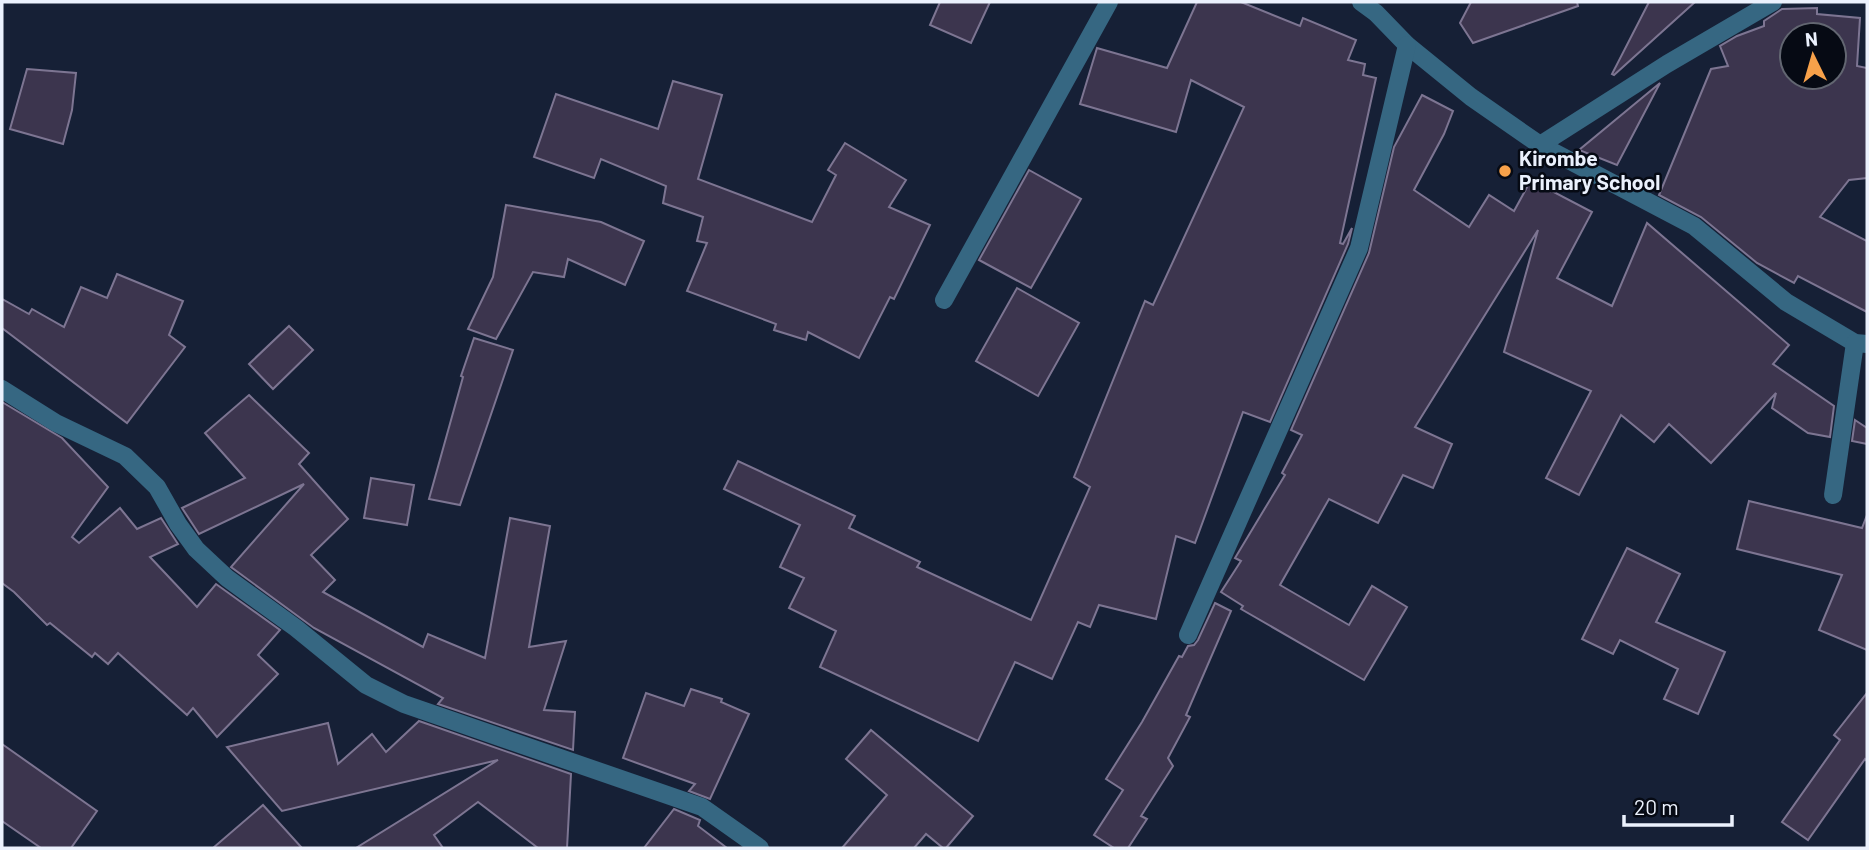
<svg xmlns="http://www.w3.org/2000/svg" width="1869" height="850" font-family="Barlow,sans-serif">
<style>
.building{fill:#3c354e;stroke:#7d7592;stroke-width:2;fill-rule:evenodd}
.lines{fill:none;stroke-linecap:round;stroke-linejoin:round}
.minor{stroke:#366782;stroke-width:18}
.poi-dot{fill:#f7a14a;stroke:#060a14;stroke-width:2.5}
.labels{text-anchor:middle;stroke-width:5;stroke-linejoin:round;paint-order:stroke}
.poi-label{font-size:21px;font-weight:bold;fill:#ebf1fd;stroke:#060a14;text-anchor:start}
</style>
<rect width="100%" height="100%" fill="#162036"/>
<!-- building -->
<g class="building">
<polygon points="940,2 990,2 971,43 930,25"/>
<polygon points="1197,2 1241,2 1300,26 1303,18 1356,40 1348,60 1365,64 1363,75 1376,78 1340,243 1343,244 1352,228 1348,244 1270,422 1243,412 1195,543 1176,536 1156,619 1099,605 1090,627 1078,622 1052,679 1015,662 978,741 820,667 836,631 789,608 804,578 780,567 800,525 724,489 738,461 855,516 849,528 920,562 917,567 1031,620 1090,487 1074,477 1145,301 1153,305 1244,107 1191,80 1176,132 1080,104 1097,48 1167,68"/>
<polygon points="1471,2 1577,2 1578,6 1473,43 1460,23"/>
<polygon points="1649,2 1695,2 1614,75 1612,74"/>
<path d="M1817,8V14L1860,18L1857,66L1867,68V178L1849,180L1820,217L1867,241V312L1798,276L1794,283L1757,263L1701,217L1659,195L1711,69L1728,66L1720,46L1737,36L1764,26V21L1782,9ZM1792,35H1834V77H1792Z"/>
<polygon points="27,69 76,73 72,110 63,144 10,129"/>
<polygon points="673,81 722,95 698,179 812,222 836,175 828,170 845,143 906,180 889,207 930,225 894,299 890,297 859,358 808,332 806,340 774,330 776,324 687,291 707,243 697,241 703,217 663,203 666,186 601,159 594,178 534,157 556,94 658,129"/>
<polygon points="1660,83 1617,165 1579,150"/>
<polygon points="1422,95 1453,111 1444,134 1414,190 1469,227 1489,195 1514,211 1531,180 1592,212 1557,278 1612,306 1647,223 1789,345 1773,364 1834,406 1830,437 1808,433 1772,408 1776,393 1711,463 1669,424 1654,442 1621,415 1579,495 1546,478 1591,391 1504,352 1538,230 1415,427 1452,444 1433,488 1403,475 1378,523 1329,499 1280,585 1349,625 1372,586 1407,607 1364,680 1241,609 1243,606 1221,592 1241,561 1235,558 1285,475 1282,473 1302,435 1291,430 1369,253 1394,147"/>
<polygon points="1029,170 1081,199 1031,288 979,260"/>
<polygon points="506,205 601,222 644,241 625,285 568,259 564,277 533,272 496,339 468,329 493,277"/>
<polygon points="117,274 183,301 169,335 185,347 127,423 2,328 2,299 29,314 32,309 64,327 81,287 107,298"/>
<polygon points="1017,288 1079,323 1038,396 976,361"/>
<polygon points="289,326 313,350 273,389 249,364"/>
<polygon points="474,338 513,350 460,505 429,499 463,377 461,376"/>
<polygon points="249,395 309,453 299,464 348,519 311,555 335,580 323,592 423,647 428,634 485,658 510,518 550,526 529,647 566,641 544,710 575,712 573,750 438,704 443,698 314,628 231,567 304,484 199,534 182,508 245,478 205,433"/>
<polygon points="2,402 62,438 108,487 72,537 79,543 120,508 137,529 161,518 178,544 150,557 197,607 216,584 280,630 258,655 278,674 217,737 193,708 187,715 118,653 108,664 95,653 92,657 50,623 47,625 14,592 2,583"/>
<polygon points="1855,420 1867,428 1867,444 1852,441"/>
<polygon points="371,478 414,485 407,525 364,518"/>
<polygon points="1749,501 1862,528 1867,515 1867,650 1819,630 1842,575 1737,549"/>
<polygon points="1627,548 1680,574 1656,622 1725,652 1698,714 1664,699 1678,669 1620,640 1613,654 1582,639"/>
<polygon points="1215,603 1231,611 1186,715 1190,717 1168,758 1173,766 1141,816 1147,819 1128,848 1114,848 1094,835 1123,790 1106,779 1142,722 1179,656 1182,657 1188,646 1194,645 1198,640"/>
<polygon points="691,689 722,699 721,702 749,714 710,799 689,791 695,784 623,758 646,693 684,706"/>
<polygon points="1867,693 1867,761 1865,759 1808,840 1782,822 1840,740 1834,735"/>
<polygon points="419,721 571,774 567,848 538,848 478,802 434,835 443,848 356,848 498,760 282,811 227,747 328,723 338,764 372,734 386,752"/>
<polygon points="871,730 973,816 946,848 943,848 926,834 914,848 842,848 887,795 846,759"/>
<polygon points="2,744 97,811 71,848 41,848 2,821"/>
<polygon points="263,805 302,848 213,848"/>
<polygon points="674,809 700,820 698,826 727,848 644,848"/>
</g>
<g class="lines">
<!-- minor -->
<g class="minor">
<polyline points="1361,2 1376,13 1407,45 1471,97 1540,145 1694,226 1786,302 1855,343 1867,344"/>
<polyline points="1540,145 1667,64 1773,2"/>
<polyline points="944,300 1109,2"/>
<polyline points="2,389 56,423 125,456 157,487 178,524 196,549 227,578 296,628 366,685 404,704 702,807 760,848"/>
<polyline points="1833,495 1855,343"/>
<polyline points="1188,635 1359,248 1407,45"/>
</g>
</g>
<!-- markers -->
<circle class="poi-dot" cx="1505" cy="171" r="7"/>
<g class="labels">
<!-- poi labels -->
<g class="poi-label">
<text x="1519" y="166">Kirombe<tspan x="1519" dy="24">Primary School</tspan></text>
</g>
</g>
<!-- border -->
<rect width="1869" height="850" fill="none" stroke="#ebf1fd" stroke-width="7"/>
<!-- north arrow -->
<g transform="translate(1813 56) rotate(355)"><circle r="33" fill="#060a14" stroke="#626671" stroke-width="2"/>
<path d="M0-5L12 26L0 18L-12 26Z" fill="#f7a14a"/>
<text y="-10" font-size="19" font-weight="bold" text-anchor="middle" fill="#ebf1fd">N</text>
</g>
<!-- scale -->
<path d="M1624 815v10h108v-10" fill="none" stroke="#ebf1fd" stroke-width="3.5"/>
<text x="1634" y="815" font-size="21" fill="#ebf1fd" stroke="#060a14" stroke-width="5" paint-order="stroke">20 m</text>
</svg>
